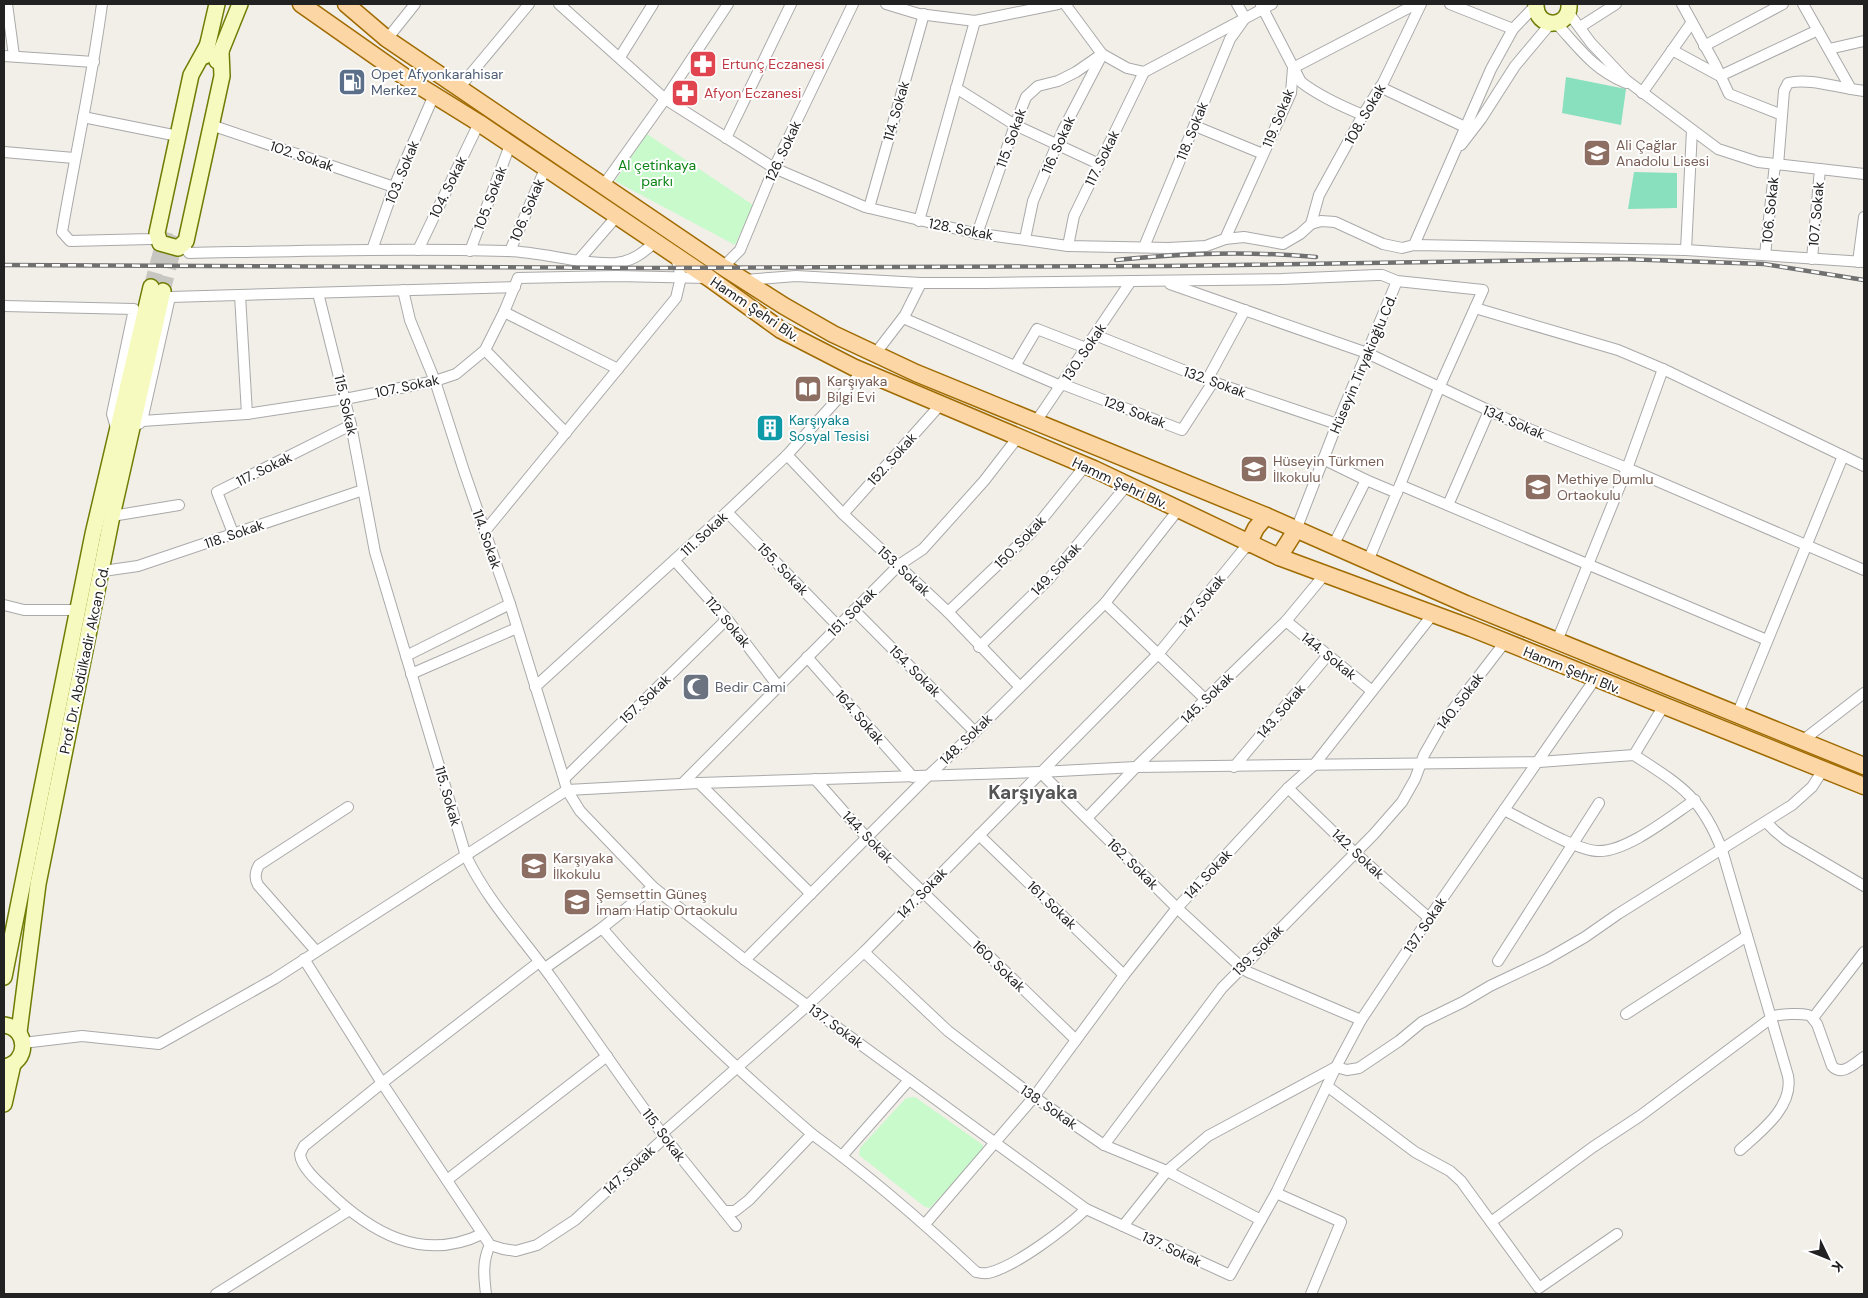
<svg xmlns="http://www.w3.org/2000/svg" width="1868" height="1298" font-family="'DM Sans',sans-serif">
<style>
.park{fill:#c8facc}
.pitch{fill:#88e0be}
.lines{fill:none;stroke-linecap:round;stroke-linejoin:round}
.secondary-tunnel{stroke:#c8c6c1;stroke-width:15;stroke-dasharray:15 8;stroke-linecap:butt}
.street-casing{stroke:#a9a9a9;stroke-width:12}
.secondary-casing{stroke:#707d05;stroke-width:18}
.primary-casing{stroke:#a06b00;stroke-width:19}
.street{stroke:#fff;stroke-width:10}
.secondary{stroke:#f7fabf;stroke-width:15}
.primary{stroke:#fcd6a4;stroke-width:16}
.rail-casing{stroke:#707070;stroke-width:4.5}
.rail{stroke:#fff;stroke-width:2.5;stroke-dasharray:8;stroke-linecap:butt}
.labels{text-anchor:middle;stroke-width:4;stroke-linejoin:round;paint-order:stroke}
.health-label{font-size:14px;fill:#be3a42;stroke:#fff;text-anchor:start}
.service-label{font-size:14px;fill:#4e5e75;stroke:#fff;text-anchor:start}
.street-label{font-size:14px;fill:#222;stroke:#fff}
.education-label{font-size:14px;fill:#785e54;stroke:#fff;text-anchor:start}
.park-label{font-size:14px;fill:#0c8416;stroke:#fff}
.culture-label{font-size:14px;fill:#0d838f;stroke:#fff;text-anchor:start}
.worship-label{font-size:14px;fill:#5b616d;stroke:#fff;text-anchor:start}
.district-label{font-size:19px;font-weight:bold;fill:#555;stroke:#fff}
</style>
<rect width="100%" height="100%" fill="#f2efe9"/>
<!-- park -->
<g class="park">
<polygon points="647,134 753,205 735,245 615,181"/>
<polygon points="915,1097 983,1145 983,1150 930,1208 925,1207 859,1155 860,1148 906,1098"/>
</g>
<!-- pitch -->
<g class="pitch">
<polygon points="1566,77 1626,89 1621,125 1562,113"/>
<polygon points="1634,172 1677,173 1677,208 1628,209"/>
</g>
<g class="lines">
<!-- secondary-tunnel -->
<g class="secondary-tunnel">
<polyline points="151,287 166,232"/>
<polyline points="163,291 177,236"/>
</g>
<!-- street casing -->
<g class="street-casing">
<g id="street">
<polyline points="7,4 14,56"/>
<path d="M102,4C92,80 75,156 62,232L70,241L151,239L158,237"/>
<polyline points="559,4 665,99 774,168 865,207 974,233 1068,246 1168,248 1206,246 1225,239 1244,237 1283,244 1300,234 1311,224 1321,221 1335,222 1383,244 1402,248 1414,245 1686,250 1864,262"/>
<polyline points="886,4 919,14 975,21 1058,4"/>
<polyline points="1065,4 1102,54 1127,68 1144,72 1272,4"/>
<polyline points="1450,4 1513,29"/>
<polyline points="1682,4 1716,66 1729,94 1782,115"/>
<polyline points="1803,4 1851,89 1864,91"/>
<path d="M1261,5L1301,82C1319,96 1341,106 1363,115"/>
<polyline points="1568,12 1591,43 1626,80 1718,149 1758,162 1864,174"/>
<path d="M1556,23C1580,49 1593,69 1626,83"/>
<polyline points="1580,27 1616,4"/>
<polyline points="387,39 415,4"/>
<polyline points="1704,46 1783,4"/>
<polyline points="1829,49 1864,41"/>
<polyline points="1672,50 1720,76 1818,30"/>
<polyline points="4,56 94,62"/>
<polyline points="620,57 653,4"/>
<polyline points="1380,87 1465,127"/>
<polyline points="459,88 529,4"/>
<polyline points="956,88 1015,125 1099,164"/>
<polyline points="1642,93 1692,22"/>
<polyline points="83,117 178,136"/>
<polyline points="211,125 394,187"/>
<polyline points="1195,126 1263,154"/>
<polyline points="726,138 791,4"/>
<polyline points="1461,145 1481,119 1515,66 1551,23"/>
<polyline points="4,152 74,158"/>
<path d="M1778,165L1784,91L1788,83C1807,78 1832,86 1851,89"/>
<polyline points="603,186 665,99 728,4"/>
<polyline points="869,208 924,14"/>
<polyline points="919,221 975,21"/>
<polyline points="1311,224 1319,195 1363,115 1383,83 1421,4"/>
<polyline points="977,234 1015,125 1026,97 1038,86 1058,81 1076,72 1102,54"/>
<polyline points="1025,239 1033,201 1063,130 1102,55"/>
<polyline points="1225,239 1291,93 1293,68 1416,4"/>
<path d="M182,244L189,253C295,251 401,248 507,251C544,252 580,265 616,263C633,261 643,253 655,242"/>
<polyline points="1414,245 1491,69 1513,29 1536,5"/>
<polyline points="1068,246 1074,216 1144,72"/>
<polyline points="1144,247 1230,39 1245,18 1237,4"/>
<polyline points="372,250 394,187 434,95"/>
<polyline points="418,250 479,123"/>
<polyline points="1686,250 1692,130"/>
<polyline points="470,251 510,145"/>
<polyline points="510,251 545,169"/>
<polyline points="1765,255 1775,164"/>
<polyline points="1812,259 1820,169"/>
<polyline points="578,261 617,216"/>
<polyline points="1858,262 1864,217"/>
<polyline points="723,267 740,250 774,168 853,4"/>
<polyline points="744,280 796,276 921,283 986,283 1282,279 1377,275 1382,275 1397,281 1483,290 1439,388 1400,485 1767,640"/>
<polyline points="1170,284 1367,353 1524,427 1627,468 1864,570"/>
<polyline points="403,290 410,320 435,381 464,471 510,604 564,779 567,790 580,811 653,887 745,960 1086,1209 1230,1275 1276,1193 1336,1067 1361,1020 1429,918 1595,679"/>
<path d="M318,293L351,425L375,552L466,856C488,902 523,938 553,980C588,1029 622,1079 658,1128C683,1161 710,1193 736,1226"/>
<polyline points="240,295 247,414"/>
<polyline points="4,306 134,309 112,414 116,428"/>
<polyline points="1475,308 1618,350 1663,369"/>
<polyline points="504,312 618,369"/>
<polyline points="903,318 1061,386"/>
<polyline points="1095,335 1213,382 1337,424"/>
<polyline points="485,350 566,433"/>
<polyline points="875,354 905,315 921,283"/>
<polyline points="1015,366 1037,329 1086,348"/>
<polyline points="1207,380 1245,310"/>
<polyline points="1062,384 1182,430 1213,382"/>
<polyline points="142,421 247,414 345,399 435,381 456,374 485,350 504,312 518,278 616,276 708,278"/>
<polyline points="1035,423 1131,281"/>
<polyline points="139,424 142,421 170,297 515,287"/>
<polyline points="787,455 843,514 948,612 1020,687"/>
<polyline points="1323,459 1366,480 1397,493"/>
<polyline points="1448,505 1489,411"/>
<polyline points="727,512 838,626"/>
<polyline points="843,514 941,404"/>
<polyline points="112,516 179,505"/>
<polyline points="1296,530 1337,424 1397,281"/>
<polyline points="485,531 676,298 681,277 676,257"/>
<polyline points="233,533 217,492 351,425"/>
<polyline points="1333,546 1366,480"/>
<polyline points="675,561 727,619 778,686"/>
<polyline points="1368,561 1400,485"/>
<polyline points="103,571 138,566 363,490"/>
<polyline points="1105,603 1206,700"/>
<polyline points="4,605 24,610 77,610"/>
<polyline points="854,610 975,732"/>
<polyline points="948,612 1031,533 1085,466"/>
<polyline points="1286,621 1372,691"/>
<polyline points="1557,641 1628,466 1663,369 1864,466"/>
<polyline points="979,647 1049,579 1127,485"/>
<polyline points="406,656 510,604"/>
<polyline points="807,657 913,777"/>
<polyline points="411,674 517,628"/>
<polyline points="535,687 727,512 787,455 863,371"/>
<polyline points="1737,715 1843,456"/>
<polyline points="1802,741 1864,693"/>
<path d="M1634,755C1680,785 1701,796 1722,850L1788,1076C1794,1107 1760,1132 1740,1150"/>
<polyline points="1234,767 1328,655"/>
<polyline points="1040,772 1177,908 1241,967 1248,972 1361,1020"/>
<polyline points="564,779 727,619"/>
<polyline points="815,779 867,838 1076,1040"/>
<polyline points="699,783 811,894"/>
<polyline points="682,784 899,565 923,549 984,481 1018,437"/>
<polyline points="1288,788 1355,853 1429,918"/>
<path d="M1504,810C1525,820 1577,851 1598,851C1627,852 1671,816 1695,800"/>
<polyline points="1087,818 1136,767 1286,621 1325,574"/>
<polyline points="1766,822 1775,831 1786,840 1864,886"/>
<polyline points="979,835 1124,975"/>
<path d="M653,887L602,928C665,1003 738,1070 812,1134L749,1200L735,1211H724"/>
<path d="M316,951L258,885C254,878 255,872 259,865L348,807"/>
<polyline points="864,952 948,1031 1034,1097 1104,1145 1167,1171 1261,1220"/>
<polyline points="304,959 382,1083 490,1245 503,1249 516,1251 537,1245 575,1220 661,1141 665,1131 808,1005 864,952 1159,653 1248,544"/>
<polyline points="745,960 928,776 975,732 1105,603 1178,510"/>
<polyline points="1498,961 1599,803"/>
<polyline points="545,968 602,928"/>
<polyline points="1626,1014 1747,936"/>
<polyline points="1813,1018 1864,952"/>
<polyline points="23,1043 82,1036 159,1044 274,979 567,790 699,783 1040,772 1136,767 1539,762 1634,755 1663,707"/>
<polyline points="1327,1086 1415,1152 1450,1171 1461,1181 1539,1288 1617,1234"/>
<path d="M812,1134C870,1176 924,1223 976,1272C980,1273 984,1274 988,1273C1015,1267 1065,1229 1086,1209"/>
<polyline points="1104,1145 1222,988 1374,834 1402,802 1415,779 1424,755 1441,725 1505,642"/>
<polyline points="842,1156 909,1080"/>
<polyline points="447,1180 607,1056"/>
<polyline points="1276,1193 1341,1222 1311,1294"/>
<path d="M1491,1222L1593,1147L1640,1116L1774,1016C1781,1014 1800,1013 1808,1015C1812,1016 1814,1021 1817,1024L1832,1066C1842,1077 1855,1063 1864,1057"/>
<polyline points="925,1224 1034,1097 1124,975 1177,908 1288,788 1314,765 1433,614"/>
<polyline points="1123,1226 1167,1171 1208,1136 1336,1067 1347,1070 1359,1068 1399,1041 1422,1022 1463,1002 1490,986 1547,959 1585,937 1618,914 1792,805 1812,787 1823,770"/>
<path d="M482,1234C422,1263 370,1232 327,1190C317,1181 301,1167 300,1154L304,1146L382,1083L539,962"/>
<polyline points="216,1294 348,1211"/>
<path d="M486,1294C484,1277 482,1261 490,1245"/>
</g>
</g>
<!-- secondary casing -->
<g class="secondary-casing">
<g id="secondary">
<path d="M1536,4C1535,30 1571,29 1569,4"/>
<polyline points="207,46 191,75 157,233 160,243 178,248 186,241 222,76 221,52"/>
<polyline points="205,56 217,4"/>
<polyline points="217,61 240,4"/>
<polyline points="4,977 93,534 151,287"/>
<path d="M4,1025C29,1028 29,1063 4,1067"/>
<polyline points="19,1032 38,884 112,516 163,291"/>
<polyline points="4,1104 13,1064"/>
</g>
</g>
<!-- primary casing -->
<g class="primary-casing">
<g id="primary">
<polyline points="301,4 405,77 479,123 709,278 781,330 853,367 1094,469 1279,557 1471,628 1864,786"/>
<polyline points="346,4 387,39 723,267 784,306 833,334 916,373 1266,516 1466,604 1864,766"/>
<polyline points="1248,544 1256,528 1266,516"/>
<polyline points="1279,557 1296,530"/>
</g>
</g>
<!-- street -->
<use href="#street" class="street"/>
<!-- secondary -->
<use href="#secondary" class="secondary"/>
<!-- primary -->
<use href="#primary" class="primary"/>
<!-- rail casing -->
<g class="rail-casing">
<g id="rail">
<path d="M1116,260C1182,253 1249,251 1316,257"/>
<polyline points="4,265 647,268 1166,266 1623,259 1764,264 1864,280"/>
</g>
</g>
<!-- rail -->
<use href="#rail" class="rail"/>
</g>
<!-- icons -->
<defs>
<g id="pharmacy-square" transform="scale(1.4375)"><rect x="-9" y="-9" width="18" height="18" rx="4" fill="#e0444e" stroke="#fff"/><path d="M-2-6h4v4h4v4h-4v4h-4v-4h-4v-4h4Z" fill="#fff"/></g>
<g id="fuel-square" transform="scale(1.4375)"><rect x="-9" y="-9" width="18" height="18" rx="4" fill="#5c6f8a" stroke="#fff"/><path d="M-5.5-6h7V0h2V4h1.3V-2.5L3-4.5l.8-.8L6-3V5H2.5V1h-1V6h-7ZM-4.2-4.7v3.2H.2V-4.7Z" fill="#fff"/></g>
<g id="school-square" transform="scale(1.4375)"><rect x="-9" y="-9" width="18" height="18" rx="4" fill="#8d6e63" stroke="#fff"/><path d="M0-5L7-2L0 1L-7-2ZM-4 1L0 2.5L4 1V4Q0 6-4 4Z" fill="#fff"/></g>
<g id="library-square" transform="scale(1.4375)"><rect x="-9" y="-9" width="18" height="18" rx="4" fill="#8d6e63" stroke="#fff"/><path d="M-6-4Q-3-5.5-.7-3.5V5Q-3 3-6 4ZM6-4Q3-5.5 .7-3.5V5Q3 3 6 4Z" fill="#fff"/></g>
<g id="building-square" transform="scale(1.4375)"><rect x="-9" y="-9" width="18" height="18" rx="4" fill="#0f9aa8" stroke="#fff"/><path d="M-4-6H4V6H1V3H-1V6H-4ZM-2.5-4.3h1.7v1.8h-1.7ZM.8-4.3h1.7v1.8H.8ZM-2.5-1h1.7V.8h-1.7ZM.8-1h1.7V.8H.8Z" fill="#fff"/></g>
<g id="mosque-square" transform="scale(1.4375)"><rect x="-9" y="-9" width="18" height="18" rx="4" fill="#6b7280" stroke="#fff"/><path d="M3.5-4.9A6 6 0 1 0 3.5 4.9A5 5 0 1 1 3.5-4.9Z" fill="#fff"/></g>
</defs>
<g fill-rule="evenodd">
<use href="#pharmacy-square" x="703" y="64"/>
<use href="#fuel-square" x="352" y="82"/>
<use href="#pharmacy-square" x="685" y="93"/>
<use href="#school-square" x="1597" y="153"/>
<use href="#library-square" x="808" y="389"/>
<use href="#building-square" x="770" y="428"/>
<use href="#school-square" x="1254" y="469"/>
<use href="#school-square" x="1538" y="487"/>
<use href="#mosque-square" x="696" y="687"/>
<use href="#school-square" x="534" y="866"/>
<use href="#school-square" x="577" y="902"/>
</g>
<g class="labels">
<!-- health labels -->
<g class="health-label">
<text x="722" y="69">Ertunç Eczanesi</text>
<text x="704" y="98">Afyon Eczanesi</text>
</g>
<!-- service labels -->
<g class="service-label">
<text x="371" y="79">Opet Afyonkarahisar<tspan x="371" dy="16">Merkez</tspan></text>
</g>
<!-- street labels -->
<g class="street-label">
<text transform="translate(896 111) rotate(-74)" y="5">114. Sokak</text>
<text transform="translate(1365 114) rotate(-60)" y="5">108. Sokak</text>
<text transform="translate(1278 118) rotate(-68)" y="5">119. Sokak</text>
<text transform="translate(1192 131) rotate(-68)" y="5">118. Sokak</text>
<text transform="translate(1011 138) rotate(-70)" y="5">115. Sokak</text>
<text transform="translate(1058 145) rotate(-66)" y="5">116. Sokak</text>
<text transform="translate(783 151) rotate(-65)" y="5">126. Sokak</text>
<text transform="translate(302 156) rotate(19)" y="5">102. Sokak</text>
<text transform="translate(1102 158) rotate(-64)" y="5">117. Sokak</text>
<text transform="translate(402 172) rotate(-68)" y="5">103. Sokak</text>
<text transform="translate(448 187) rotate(-64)" y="5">104. Sokak</text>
<text transform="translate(490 198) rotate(-69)" y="5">105. Sokak</text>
<text transform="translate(527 210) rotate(-67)" y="5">106. Sokak</text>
<text transform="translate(1770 210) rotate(-84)" y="5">106. Sokak</text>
<text transform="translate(1816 214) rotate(-85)" y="5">107. Sokak</text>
<text transform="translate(961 229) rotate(11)" y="5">128. Sokak</text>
<text transform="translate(755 309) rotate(34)" y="5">Hamm Şehri Blv.</text>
<text transform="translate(1084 352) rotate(-56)" y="5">130. Sokak</text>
<text transform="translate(1363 364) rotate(-67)" y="5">Hüseyin Tiryakioğlu Cd.</text>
<text transform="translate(1215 382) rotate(20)" y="5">132. Sokak</text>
<text transform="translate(407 386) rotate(-12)" y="5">107. Sokak</text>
<text transform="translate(346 405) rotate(77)" y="5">115. Sokak</text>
<text transform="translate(1135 412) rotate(21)" y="5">129. Sokak</text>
<text transform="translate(1514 422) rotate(23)" y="5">134. Sokak</text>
<text transform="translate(892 459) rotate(-48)" y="5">152. Sokak</text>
<text transform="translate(264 469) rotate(-26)" y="5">117. Sokak</text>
<text transform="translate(1120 483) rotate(25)" y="5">Hamm Şehri Blv.</text>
<text transform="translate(234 534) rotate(-19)" y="5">118. Sokak</text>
<text transform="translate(704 534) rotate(-43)" y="5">111. Sokak</text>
<text transform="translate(487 539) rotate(71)" y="5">114. Sokak</text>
<text transform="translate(1020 542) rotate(-46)" y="5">150. Sokak</text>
<text transform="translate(783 569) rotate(46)" y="5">155. Sokak</text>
<text transform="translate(1056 569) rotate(-47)" y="5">149. Sokak</text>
<text transform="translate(904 571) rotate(43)" y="5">153. Sokak</text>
<text transform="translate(1202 601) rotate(-51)" y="5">147. Sokak</text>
<text transform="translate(852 612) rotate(-45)" y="5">151. Sokak</text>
<text transform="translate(728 622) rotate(50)" y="5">112. Sokak</text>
<text transform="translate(1329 656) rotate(39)" y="5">144. Sokak</text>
<text transform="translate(84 660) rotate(-78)" y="5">Prof. Dr. Abdülkadir Akcan Cd.</text>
<text transform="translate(1572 670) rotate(22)" y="5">Hamm Şehri Blv.</text>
<text transform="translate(915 671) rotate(45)" y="5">154. Sokak</text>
<text transform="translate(1207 698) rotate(-44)" y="5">145. Sokak</text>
<text transform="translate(645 699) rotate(-44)" y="5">157. Sokak</text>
<text transform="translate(1460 701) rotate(-53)" y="5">140. Sokak</text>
<text transform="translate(1281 711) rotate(-50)" y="5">143. Sokak</text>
<text transform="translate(860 717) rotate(49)" y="5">164. Sokak</text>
<text transform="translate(966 739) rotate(-44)" y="5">148. Sokak</text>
<text transform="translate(448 796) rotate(74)" y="5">115. Sokak</text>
<text transform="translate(868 837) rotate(46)" y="5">144. Sokak</text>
<text transform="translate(1358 854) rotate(43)" y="5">142. Sokak</text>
<text transform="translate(1133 864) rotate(45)" y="5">162. Sokak</text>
<text transform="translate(1208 874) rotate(-47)" y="5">141. Sokak</text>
<text transform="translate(922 893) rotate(-46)" y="5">147. Sokak</text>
<text transform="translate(1052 905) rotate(44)" y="5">161. Sokak</text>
<text transform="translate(1425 925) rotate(-56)" y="5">137. Sokak</text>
<text transform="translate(1258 950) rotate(-45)" y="5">139. Sokak</text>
<text transform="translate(999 966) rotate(44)" y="5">160. Sokak</text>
<text transform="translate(836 1026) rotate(36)" y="5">137. Sokak</text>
<text transform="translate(1049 1107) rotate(35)" y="5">138. Sokak</text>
<text transform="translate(664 1135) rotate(53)" y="5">115. Sokak</text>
<text transform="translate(629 1170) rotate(-43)" y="5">147. Sokak</text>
<text transform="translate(1172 1249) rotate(25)" y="5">137. Sokak</text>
</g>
<!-- education labels -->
<g class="education-label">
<text x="1616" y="150">Ali Çağlar<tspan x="1616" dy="16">Anadolu Lisesi</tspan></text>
<text x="827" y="386">Karşıyaka<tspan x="827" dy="16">Bilgi Evi</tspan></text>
<text x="1273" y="466">Hüseyin Türkmen<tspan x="1273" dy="16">İlkokulu</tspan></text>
<text x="1557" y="484">Methiye Dumlu<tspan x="1557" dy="16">Ortaokulu</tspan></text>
<text x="553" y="863">Karşıyaka<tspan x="553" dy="16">İlkokulu</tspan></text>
<text x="596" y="899">Şemsettin Güneş<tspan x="596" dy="16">İmam Hatip Ortaokulu</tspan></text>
</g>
<!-- park labels -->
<g class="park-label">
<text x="657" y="170">Al çetinkaya<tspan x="657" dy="16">parkı</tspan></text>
</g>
<!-- culture labels -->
<g class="culture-label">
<text x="789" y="425">Karşıyaka<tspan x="789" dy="16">Sosyal Tesisi</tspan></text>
</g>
<!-- worship labels -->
<g class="worship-label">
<text x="715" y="692">Bedir Cami</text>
</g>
<!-- district labels -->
<g class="district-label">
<text x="1033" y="799">Karşıyaka</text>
</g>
</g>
<!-- border -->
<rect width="1868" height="1298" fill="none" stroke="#222222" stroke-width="10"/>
<!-- north arrow -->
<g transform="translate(1828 1258) rotate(133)" stroke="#ffffff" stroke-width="4" paint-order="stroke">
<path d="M0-4L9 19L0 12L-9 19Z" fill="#222222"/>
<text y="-8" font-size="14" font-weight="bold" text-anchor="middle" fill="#222222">K</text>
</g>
</svg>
